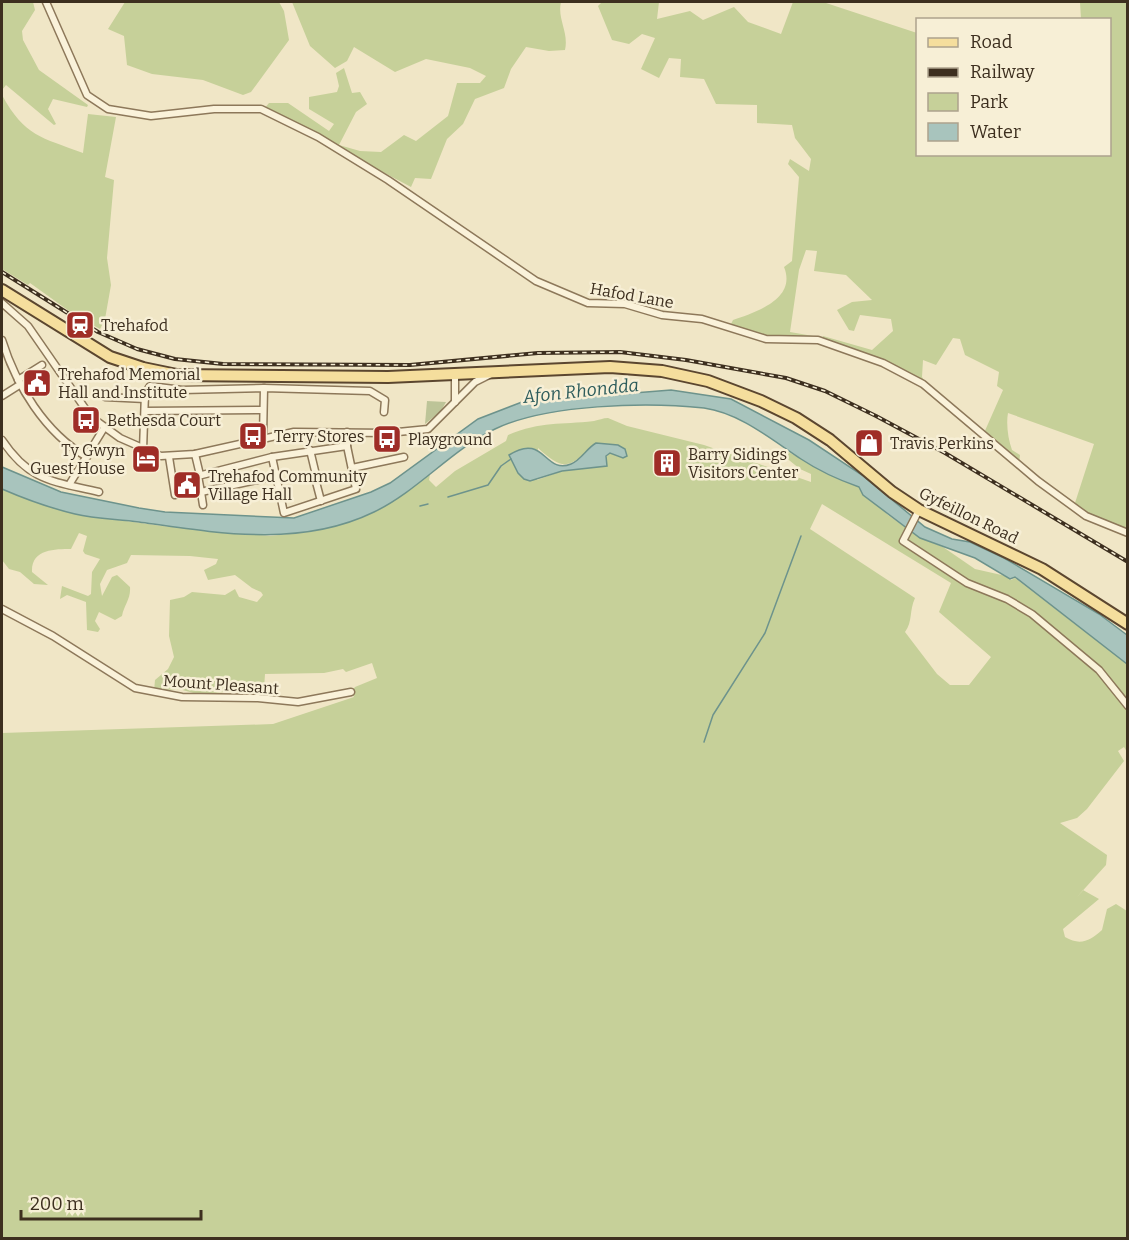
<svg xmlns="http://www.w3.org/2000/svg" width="1129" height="1240" font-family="Bitter,serif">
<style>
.green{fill:#c6d099;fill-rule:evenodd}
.cemetery{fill:#bdc498}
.water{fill:#a8c4bd;stroke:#6d938c;stroke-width:1.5}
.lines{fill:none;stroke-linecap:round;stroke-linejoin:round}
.stream{stroke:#6d938c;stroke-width:1.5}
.street-casing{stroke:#8d785a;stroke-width:9}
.primary-casing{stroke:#5b462f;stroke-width:14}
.street{stroke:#faf2da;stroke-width:6}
.primary{stroke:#f5de9d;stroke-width:10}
.rail-casing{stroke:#3d2f1f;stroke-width:4}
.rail{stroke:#f7efd6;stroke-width:1.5;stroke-dasharray:4.5;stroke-linecap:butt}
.labels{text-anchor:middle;stroke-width:5;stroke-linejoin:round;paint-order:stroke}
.street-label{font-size:16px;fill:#3d2f1f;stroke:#f7efd6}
.poi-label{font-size:16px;fill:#3d2f1f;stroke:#f7efd6;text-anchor:start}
.water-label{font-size:18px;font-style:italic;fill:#2e5d5c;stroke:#f7efd6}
</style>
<rect width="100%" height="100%" fill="#f0e6c6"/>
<!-- green -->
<g class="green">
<polygon points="2,2 33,2 35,10 22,31 23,40 39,70 88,105 87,107 53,99 48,109 56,124 54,125 6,85 2,90"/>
<polygon points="125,2 279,2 284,11 289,40 251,92 243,95 203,80 152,74 127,65 124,36 108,29"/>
<path d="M292,2H561C557,19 569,32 565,50L549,51L526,47L511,69L504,88L475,99L463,124L447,139L431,179L415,178L411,187L264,109L269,103H288L329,131L334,124L309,109V97L337,92L339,86L336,73L344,68L352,93L360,92L367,104L356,112L339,145L360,151L381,152L404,135L416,141L448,116L457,83H480L486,76L470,68L426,59L395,72L354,47L347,61L335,68L310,46Z"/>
<path d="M602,2H659L657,19L690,11L703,20L734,7L748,22L781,34L793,2H823L917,33L918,154H1110V20L1081,19L1080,2H1127L1128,519L1125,530L1074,506L1094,444L1008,413C1006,424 1008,439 1012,450L1020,455L1019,464L984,433L1003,390L997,386L999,372L965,355L960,339L953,338L936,365L923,360L922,377L925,382L822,339L823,336L872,350L893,331L891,319L860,315L854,331L849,330L837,310L852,302L872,300L846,275L814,271L817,251L806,250L799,270L790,332L813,336L812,338L761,336L730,326L733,320C756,312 797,299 784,267L792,261L799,177L788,164L790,159L809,171L811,159L795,138L792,125L757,123V105L716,104L704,79L680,77L681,59L669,58L659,78L641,69L655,38L642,34L629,44L612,40L598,6Z"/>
<path d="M2,95C25,137 41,137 83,153L88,114L116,117L105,177L114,180L107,258L111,285L105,319L100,329L76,316L30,283L28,285L2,269Z"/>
<path d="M608,418L627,426L704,445L811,482V474L800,469L779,452L783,449L828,474L859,487L888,515L920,538L943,547L975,569L1006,576L1011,580L1015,578L1127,664V752L1124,747L1118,751L1124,761L1087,809L1077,818L1060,823L1107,855L1106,865L1077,897L1083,890L1099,899L1063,929L1065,937C1080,946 1090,941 1102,930L1107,909L1116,904L1127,911V1238H2V733L273,724L354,697L351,692L355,687L377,678L372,663L346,672L343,669L324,673L265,674L264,689H274L273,698L239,697L242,692L239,691L197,694L179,689L154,691L155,680L168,669L174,657L169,636L170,600L184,597L192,592L225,595L235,589L239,597L257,602L263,595L261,592L252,588L235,575L208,580L204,570L216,564L218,559L190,556L131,555L127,563L107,570L100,584L102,596L112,577L117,575L130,587C131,599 124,605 122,616L115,620L99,612L95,621L100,629L98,632L87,630L86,602L67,595L60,599L62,586L88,596L91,594L92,572L100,559L85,554L83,551L87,536L79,533L71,549C55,549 31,549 32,572L48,585L34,584L20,572L9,569L2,560V489L75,514L162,526L270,536L315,531L364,517L430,474L429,480L436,487L455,471L506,441L508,435C542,421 560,425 594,421C599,420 603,418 608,418ZM596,443L618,445L620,457L610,453L606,457V466L562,471L537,480L538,448C566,474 570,466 596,443ZM822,504L951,583L939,612L991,657L969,685H950L937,674L905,632C913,621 909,611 915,598L810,529Z"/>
</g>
<!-- cemetery -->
<polygon class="cemetery" points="427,401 446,402 441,411 425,424"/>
<!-- water -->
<g class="water">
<path d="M671,390L731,399L809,440L862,475L925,527L952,539L970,542L1004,558L1099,614L1127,635V664L1015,577L1010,579L975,558L920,538L863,495L859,487C839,480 819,471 801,459C772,440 740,413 704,408C647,402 547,404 495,429C451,450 418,491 374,512C300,548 217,533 139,522C118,519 96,519 75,514C50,508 25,499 2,489V467L61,492L139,508L165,512L294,518L371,492L390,483L478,419L522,402Z"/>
<path d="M596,443L618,445L625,449L627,456L623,458L610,453L606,456L607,466L562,471L530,481L524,479L518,473L509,455C545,432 544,475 571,464C581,460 587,448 596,443Z"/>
</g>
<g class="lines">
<!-- stream -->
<g class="stream">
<polyline points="448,497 488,485 501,466 511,459"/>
<polyline points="420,506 428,504"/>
<polyline points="704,742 713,715 765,633 801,536"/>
</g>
<!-- street casing -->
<g class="street-casing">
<g id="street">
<polyline points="46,2 87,95 108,109 151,116 214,109 261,109 318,137 388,180 536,281 588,303 625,304 662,315 702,319 766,339 818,340 883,363 923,384 1038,481 1086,516 1128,533"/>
<polyline points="2,303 28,326 91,417 120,438 161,456 195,454 294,432 388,433 428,429 475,382 491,374"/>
<path d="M2,340C16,385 45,433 87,457"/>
<polyline points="18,380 42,365"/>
<polyline points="2,396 21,384"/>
<polyline points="105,397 145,399"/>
<polyline points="455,402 455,376"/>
<polyline points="145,411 263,410"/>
<polyline points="263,437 264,388"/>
<path d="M2,440C30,482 53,481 99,492"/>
<polyline points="143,450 145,393 150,386 182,390 264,388 370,391 385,400 384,412"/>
<polyline points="310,450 316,475"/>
<polyline points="195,454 200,475"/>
<polyline points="169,457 175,495"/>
<polyline points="272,457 284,513 356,489 347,446 347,432"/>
<polyline points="352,468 404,457"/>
<polyline points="276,476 201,492 198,476 272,457 347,446"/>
<polyline points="316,482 321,501"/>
<polyline points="69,485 104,428"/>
<polyline points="201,492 203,505"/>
<polyline points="919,510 903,541 967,583 1007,599 1032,614 1099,670 1128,706"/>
<polyline points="2,609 53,636 135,688 182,697 258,698 298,702 351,692"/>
</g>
</g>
<!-- primary casing -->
<g class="primary-casing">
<polyline id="primary" points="2,290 110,357 143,368 177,375 388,377 610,367 662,371 708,381 761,401 796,418 830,440 892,492 919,510 1042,569 1128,624"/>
</g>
<!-- street -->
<use href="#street" class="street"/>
<!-- primary -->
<use href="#primary" class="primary"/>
<!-- rail casing -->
<g class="rail-casing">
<polyline id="rail" points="2,272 98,332 137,349 175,359 223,364 410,365 538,353 620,352 686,360 786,378 825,391 876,416 945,453 1128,562"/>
</g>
<!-- rail -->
<use href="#rail" class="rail"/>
</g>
<!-- icons -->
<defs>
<g id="station-square" transform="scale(1.5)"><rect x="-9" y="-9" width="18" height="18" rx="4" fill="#9f2d27" stroke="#f7efd6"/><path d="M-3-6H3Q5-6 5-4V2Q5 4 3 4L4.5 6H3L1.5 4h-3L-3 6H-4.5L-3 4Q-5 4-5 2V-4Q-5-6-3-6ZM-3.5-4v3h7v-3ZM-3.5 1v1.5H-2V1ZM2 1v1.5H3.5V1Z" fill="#fff"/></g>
<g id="civic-square" transform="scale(1.5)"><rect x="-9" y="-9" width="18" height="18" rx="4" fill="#9f2d27" stroke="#f7efd6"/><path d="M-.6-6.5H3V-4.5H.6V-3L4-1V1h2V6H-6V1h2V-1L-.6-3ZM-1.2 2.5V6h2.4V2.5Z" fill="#fff"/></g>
<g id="bus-square" transform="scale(1.5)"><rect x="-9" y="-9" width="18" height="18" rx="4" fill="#9f2d27" stroke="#f7efd6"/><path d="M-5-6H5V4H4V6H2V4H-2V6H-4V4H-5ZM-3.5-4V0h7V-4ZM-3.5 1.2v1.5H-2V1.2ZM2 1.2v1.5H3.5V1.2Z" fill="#fff"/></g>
<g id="shop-square" transform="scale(1.5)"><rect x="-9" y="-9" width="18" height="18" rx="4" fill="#9f2d27" stroke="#f7efd6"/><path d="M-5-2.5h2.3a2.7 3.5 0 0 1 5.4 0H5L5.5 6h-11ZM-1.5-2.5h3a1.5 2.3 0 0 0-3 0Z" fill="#fff"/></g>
<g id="hotel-square" transform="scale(1.5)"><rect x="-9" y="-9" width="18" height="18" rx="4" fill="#9f2d27" stroke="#f7efd6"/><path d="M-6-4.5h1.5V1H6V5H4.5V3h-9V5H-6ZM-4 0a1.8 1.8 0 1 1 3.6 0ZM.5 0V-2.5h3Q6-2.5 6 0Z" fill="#fff"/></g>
<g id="building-square" transform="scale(1.5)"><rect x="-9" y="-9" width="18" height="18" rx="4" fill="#9f2d27" stroke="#f7efd6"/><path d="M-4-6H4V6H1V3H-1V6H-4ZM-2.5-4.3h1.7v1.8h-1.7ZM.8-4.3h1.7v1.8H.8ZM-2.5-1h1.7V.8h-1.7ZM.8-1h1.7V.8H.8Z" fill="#fff"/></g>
</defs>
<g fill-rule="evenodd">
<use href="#station-square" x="80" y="325"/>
<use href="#civic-square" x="37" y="383"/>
<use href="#bus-square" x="86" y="420"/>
<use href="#bus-square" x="253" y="436"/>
<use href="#bus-square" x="387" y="439"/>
<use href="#shop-square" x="869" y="443"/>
<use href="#hotel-square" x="146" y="459"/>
<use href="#building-square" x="667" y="463"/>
<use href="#civic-square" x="187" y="485"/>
</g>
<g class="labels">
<!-- street labels -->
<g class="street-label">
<text transform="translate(632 295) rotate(10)" y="6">Hafod Lane</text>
<text transform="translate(969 515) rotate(26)" y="6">Gyfeillon Road</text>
<text transform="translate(221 684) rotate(4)" y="6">Mount Pleasant</text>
</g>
<!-- poi labels -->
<g class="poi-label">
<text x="101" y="331">Trehafod</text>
<text x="58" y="380">Trehafod Memorial<tspan x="58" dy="18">Hall and Institute</tspan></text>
<text x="107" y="426">Bethesda Court</text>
<text x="274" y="442">Terry Stores</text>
<text x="408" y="445">Playground</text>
<text x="890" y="449">Travis Perkins</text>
<text x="125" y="456" text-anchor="end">Ty Gwyn<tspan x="125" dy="18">Guest House</tspan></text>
<text x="688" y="460">Barry Sidings<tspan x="688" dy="18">Visitors Center</tspan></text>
<text x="208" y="482">Trehafod Community<tspan x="208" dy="18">Village Hall</tspan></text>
</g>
<!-- water labels -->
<g class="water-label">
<text transform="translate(581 391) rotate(-6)" y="6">Afon Rhondda</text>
</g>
</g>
<!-- border -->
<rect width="1129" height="1240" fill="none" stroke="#3d2f1f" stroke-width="6"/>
<!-- legend -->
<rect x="916" y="18" width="195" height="138" fill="#f7efd6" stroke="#ada28d" stroke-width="1.5"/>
<rect x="928" y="38" width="30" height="9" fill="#f5de9d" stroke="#ada28d" stroke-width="1.5"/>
<text x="970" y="48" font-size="18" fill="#3d2f1f">Road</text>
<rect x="928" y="68" width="30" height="9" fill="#3d2f1f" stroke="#ada28d" stroke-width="1.5"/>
<text x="970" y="78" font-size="18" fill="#3d2f1f">Railway</text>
<rect x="928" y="93" width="30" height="18" fill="#c6d099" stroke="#ada28d" stroke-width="1.5"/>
<text x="970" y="108" font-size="18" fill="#3d2f1f">Park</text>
<rect x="928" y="123" width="30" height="18" fill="#a8c4bd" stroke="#ada28d" stroke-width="1.5"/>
<text x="970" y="138" font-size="18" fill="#3d2f1f">Water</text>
<!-- scale -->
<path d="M21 1210v9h180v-9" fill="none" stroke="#3d2f1f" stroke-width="3"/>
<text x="30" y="1210" font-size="18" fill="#3d2f1f" stroke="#f7efd6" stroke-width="4.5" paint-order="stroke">200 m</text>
</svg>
